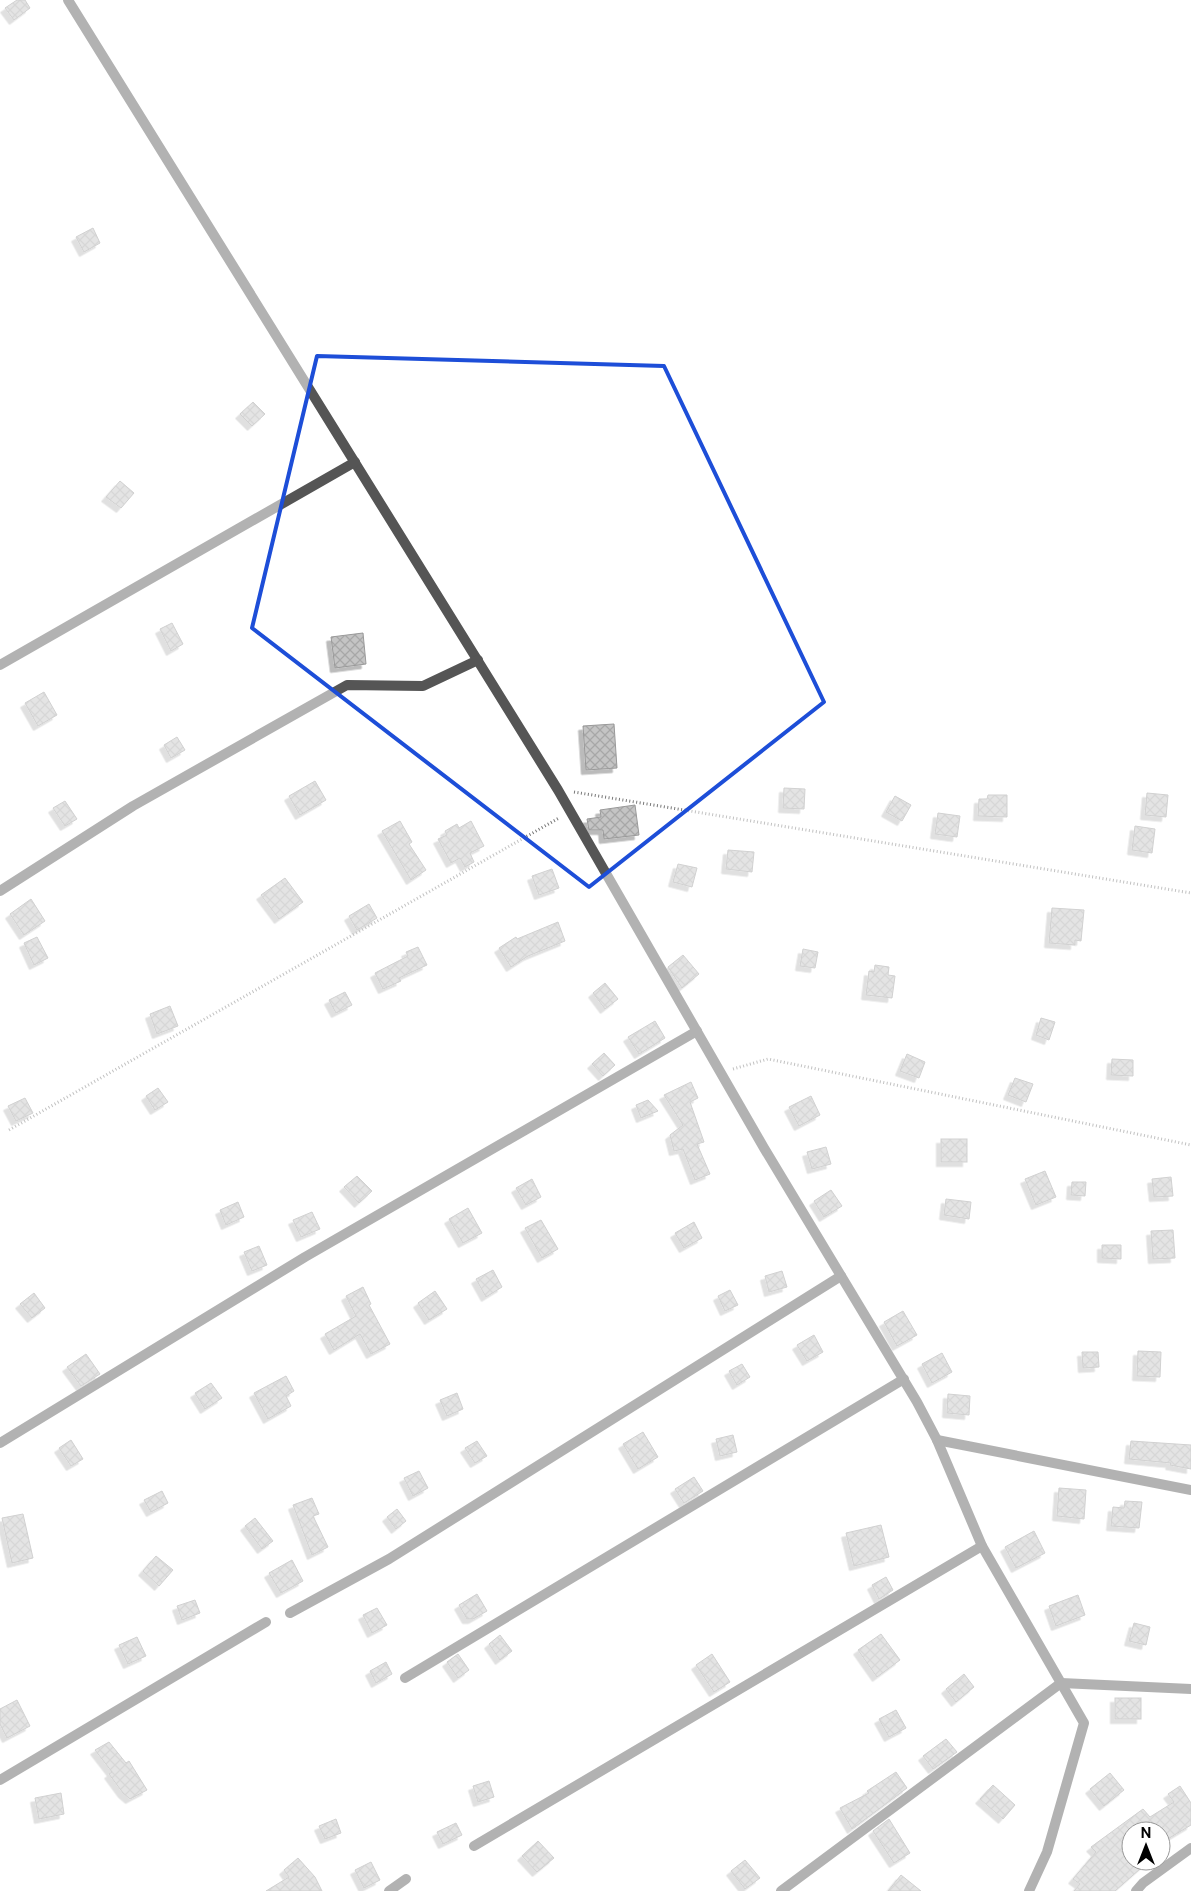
<svg xmlns="http://www.w3.org/2000/svg" width="1191" height="1891" font-family="'Public Sans',sans-serif">
<style>
.building{fill:url(#building-cross-hatch);stroke:#999;filter:url(#shadow)}
.lines{fill:none;stroke-linecap:round;stroke-linejoin:round}
.path{stroke:#777;stroke-width:3;stroke-dasharray:1 2.5;stroke-linecap:butt}
.minor{stroke:#555;stroke-width:10}
.marked{fill:none;stroke:#1d4ed8;stroke-width:4;stroke-linejoin:round}
</style>
<defs>
<pattern id="building-cross-hatch" width="8" height="8" patternUnits="userSpaceOnUse" patternTransform="scale(1.25)"><rect width="8" height="8" fill="#c4c4c4"/><path d="M0 0l8 8M0 8l8-8" fill="none" stroke="#a7a7a7"/></pattern>
<filter id="shadow"><feDropShadow dx="-4.5" dy="4.5" stdDeviation="0" flood-color="#0004"/></filter>
</defs>
<rect width="100%" height="100%" fill="#fff"/>
<!-- building -->
<g class="building">
<polygon points="17,0 25,0 30,8 14,20 5,8"/>
<polygon points="93,228 100,243 84,252 76,237"/>
<polygon points="253,402 265,414 252,426 240,414"/>
<polygon points="120,481 134,493 121,508 106,497"/>
<polygon points="172,623 183,644 171,651 160,629"/>
<polygon points="363,633 366,664 335,668 331,637"/>
<polygon points="44,692 57,715 38,726 25,703"/>
<polygon points="614,724 617,768 586,770 583,726"/>
<polygon points="177,737 185,750 171,758 164,745"/>
<polygon points="315,781 326,800 300,815 289,796"/>
<polygon points="784,788 805,789 804,809 783,808"/>
<polygon points="1147,793 1168,795 1166,817 1145,815"/>
<polygon points="988,795 1007,795 1007,817 978,816 979,799 987,799"/>
<polygon points="895,796 911,805 902,821 886,812"/>
<polygon points="65,801 77,819 65,826 53,808"/>
<polygon points="635,805 639,835 604,839 603,830 589,830 587,819 601,817 600,810"/>
<polygon points="938,813 960,816 957,837 935,834"/>
<polygon points="400,821 412,842 409,844 426,870 411,880 382,831"/>
<polygon points="471,821 484,846 470,853 474,862 465,867 460,858 451,863 438,839 447,835 445,831 457,824 459,828"/>
<polygon points="1135,826 1155,829 1152,853 1132,850"/>
<polygon points="728,850 754,852 752,872 726,869"/>
<polygon points="678,864 697,868 692,887 673,882"/>
<polygon points="552,869 559,888 539,895 532,876"/>
<polygon points="285,878 303,902 279,919 261,895"/>
<polygon points="31,899 45,921 24,935 10,914"/>
<polygon points="369,904 377,918 357,930 349,916"/>
<polygon points="1052,908 1084,910 1081,941 1075,940 1075,945 1049,943"/>
<polygon points="558,922 565,941 528,956 511,967 499,948 516,937 517,939"/>
<polygon points="37,937 48,958 34,965 24,943"/>
<polygon points="418,947 427,965 399,978 401,981 383,989 375,973 408,956 406,952"/>
<polygon points="803,949 818,952 815,968 800,966"/>
<polygon points="683,955 699,974 682,988 668,967"/>
<polygon points="875,965 889,967 888,975 895,976 892,998 866,995 869,971 874,972"/>
<polygon points="605,983 618,999 605,1009 593,993"/>
<polygon points="345,992 352,1005 336,1013 329,1000"/>
<polygon points="170,1006 178,1026 157,1034 150,1014"/>
<polygon points="1041,1018 1055,1022 1049,1040 1036,1035"/>
<polygon points="655,1021 665,1038 639,1054 628,1037"/>
<polygon points="604,1053 615,1065 603,1076 592,1064"/>
<polygon points="907,1054 925,1062 919,1078 900,1071"/>
<polygon points="1112,1059 1133,1060 1133,1076 1111,1075"/>
<polygon points="1015,1078 1033,1084 1026,1102 1008,1095"/>
<polygon points="691,1082 698,1098 690,1102 704,1142 697,1144 710,1174 695,1180 683,1149 674,1151 670,1135 683,1125 664,1095"/>
<polygon points="158,1088 168,1102 155,1110 146,1096"/>
<polygon points="811,1096 820,1115 799,1126 789,1107"/>
<polygon points="25,1098 33,1113 16,1121 8,1106"/>
<polygon points="648,1100 658,1111 641,1118 636,1105"/>
<rect x="941" y="1139" width="26" height="23"/>
<polygon points="826,1147 831,1164 812,1169 807,1152"/>
<polygon points="1045,1171 1056,1197 1036,1205 1025,1179"/>
<polygon points="357,1176 372,1191 359,1203 344,1187"/>
<polygon points="1171,1177 1173,1196 1154,1197 1152,1179"/>
<polygon points="532,1179 541,1197 526,1205 516,1188"/>
<polygon points="1072,1182 1086,1182 1085,1196 1071,1195"/>
<polygon points="831,1190 842,1206 824,1217 814,1201"/>
<polygon points="946,1199 971,1202 969,1219 944,1215"/>
<polygon points="238,1202 244,1217 226,1225 220,1210"/>
<polygon points="468,1208 482,1233 463,1243 449,1219"/>
<polygon points="312,1212 320,1229 301,1237 293,1220"/>
<polygon points="541,1220 558,1249 542,1258 525,1228"/>
<polygon points="694,1222 702,1238 684,1248 675,1233"/>
<polygon points="1173,1230 1175,1258 1153,1259 1151,1231"/>
<polygon points="1102,1245 1121,1245 1121,1259 1102,1258"/>
<polygon points="259,1246 267,1265 252,1271 244,1252"/>
<polygon points="493,1270 502,1287 486,1297 476,1279"/>
<polygon points="782,1271 787,1287 769,1292 765,1276"/>
<polygon points="363,1287 371,1304 369,1305 390,1344 371,1354 360,1334 334,1350 325,1334 356,1316 346,1296"/>
<polygon points="730,1290 738,1305 725,1311 718,1296"/>
<polygon points="435,1291 447,1309 429,1320 418,1303"/>
<polygon points="34,1293 45,1308 32,1318 20,1304"/>
<polygon points="903,1311 917,1335 897,1346 884,1322"/>
<polygon points="814,1335 823,1352 807,1361 797,1345"/>
<polygon points="1138,1351 1161,1352 1160,1377 1137,1376"/>
<polygon points="1082,1352 1098,1352 1099,1367 1083,1368"/>
<polygon points="942,1353 952,1372 932,1383 922,1364"/>
<polygon points="86,1354 100,1374 81,1386 67,1367"/>
<polygon points="742,1364 750,1377 737,1385 729,1371"/>
<polygon points="286,1376 294,1391 286,1396 291,1406 268,1419 254,1393"/>
<polygon points="211,1383 222,1398 205,1409 195,1393"/>
<polygon points="457,1393 463,1409 447,1416 440,1400"/>
<polygon points="948,1394 970,1396 969,1415 947,1413"/>
<polygon points="643,1432 658,1457 638,1469 623,1444"/>
<polygon points="733,1435 737,1452 720,1456 716,1439"/>
<polygon points="71,1440 83,1459 71,1466 59,1448"/>
<polygon points="477,1441 487,1456 475,1463 465,1448"/>
<polygon points="1131,1441 1191,1445 1191,1469 1170,1465 1171,1463 1129,1459"/>
<polygon points="419,1471 428,1488 413,1496 404,1478"/>
<polygon points="694,1477 703,1491 684,1503 675,1489"/>
<polygon points="1059,1488 1086,1490 1084,1519 1057,1516"/>
<polygon points="162,1491 168,1503 151,1512 144,1500"/>
<polygon points="312,1498 319,1514 313,1516 328,1547 312,1555 293,1505"/>
<polygon points="1125,1501 1142,1502 1139,1528 1111,1526 1113,1507 1124,1508"/>
<polygon points="397,1509 406,1521 396,1529 387,1517"/>
<polygon points="23,1514 33,1558 12,1563 2,1518"/>
<polygon points="255,1518 273,1541 262,1549 245,1526"/>
<polygon points="881,1525 889,1557 854,1566 846,1533"/>
<polygon points="1034,1531 1045,1553 1016,1568 1005,1547"/>
<polygon points="156,1556 173,1570 159,1586 143,1571"/>
<polygon points="292,1560 303,1581 281,1593 269,1573"/>
<polygon points="886,1577 893,1590 879,1599 872,1585"/>
<polygon points="477,1594 487,1611 473,1619 467,1619 459,1605"/>
<polygon points="1078,1595 1085,1615 1056,1626 1049,1606"/>
<polygon points="195,1600 200,1613 182,1620 177,1606"/>
<polygon points="377,1608 387,1625 372,1633 363,1615"/>
<polygon points="1134,1623 1150,1627 1146,1645 1129,1641"/>
<polygon points="881,1634 900,1660 877,1677 858,1650"/>
<polygon points="500,1635 512,1651 500,1660 489,1644"/>
<polygon points="137,1637 146,1656 128,1664 119,1645"/>
<polygon points="458,1654 469,1670 458,1678 447,1662"/>
<polygon points="712,1654 730,1682 714,1692 696,1665"/>
<polygon points="386,1662 392,1674 376,1683 370,1671"/>
<polygon points="964,1674 974,1687 956,1702 946,1689"/>
<rect x="1115" y="1698" width="26" height="21"/>
<polygon points="17,1700 30,1726 7,1738 0,1724 0,1709"/>
<polygon points="896,1710 906,1728 889,1737 879,1719"/>
<polygon points="946,1739 957,1752 933,1769 923,1756"/>
<polygon points="109,1742 126,1763 129,1761 147,1790 130,1799 123,1793 109,1774 112,1772 95,1750"/>
<polygon points="896,1772 907,1788 852,1829 840,1808 869,1793 867,1791"/>
<polygon points="1110,1773 1124,1790 1104,1806 1090,1789"/>
<polygon points="489,1781 494,1797 478,1802 473,1786"/>
<polygon points="993,1785 1015,1805 1003,1819 980,1799"/>
<polygon points="1180,1786 1191,1803 1191,1825 1161,1843 1161,1831 1131,1831 1131,1861 1149,1861 1115,1891 1074,1891 1080,1884 1073,1879 1096,1852 1091,1847 1143,1809 1150,1817 1174,1802 1168,1794"/>
<polygon points="61,1793 64,1814 39,1819 35,1798"/>
<polygon points="336,1819 341,1833 325,1839 319,1826"/>
<polygon points="889,1819 910,1853 894,1863 873,1831"/>
<polygon points="456,1823 462,1835 443,1844 437,1832"/>
<polygon points="538,1841 554,1858 537,1872 522,1856"/>
<polygon points="298,1858 315,1877 322,1891 266,1891 289,1877 284,1870"/>
<polygon points="745,1860 760,1878 745,1889 731,1871"/>
<polygon points="371,1862 380,1880 364,1888 355,1870"/>
<polygon points="901,1875 921,1891 888,1891"/>
</g>
<g class="lines">
<!-- path -->
<g class="path">
<polyline points="574,792 1191,893"/>
<polyline points="733,1069 768,1059 1191,1145"/>
<polyline points="9,1130 559,818"/>
</g>
<!-- minor -->
<g class="minor">
<polyline points="68,0 558,790 764,1148 917,1402 937,1440 982,1546 1084,1723 1047,1852 1029,1891"/>
<polyline points="0,665 355,462"/>
<polyline points="0,891 133,806 347,685 423,686 478,660"/>
<polyline points="937,1440 1191,1490"/>
<polyline points="0,1443 305,1257 697,1031"/>
<polyline points="290,1613 389,1559 841,1276"/>
<polyline points="405,1678 904,1379"/>
<polyline points="0,1780 266,1622"/>
<polyline points="474,1846 982,1546"/>
<polyline points="389,1891 406,1879"/>
<polyline points="781,1891 1061,1683 1191,1689"/>
<polyline points="1136,1891 1143,1883 1191,1848"/>
</g>
</g>
<!-- marked area -->
<path d="M0 0H1191V1891H0ZM317,356L664,366L824,702L589,887L252,628Z" fill="#fff" fill-opacity=".55" fill-rule="evenodd"/>
<path class="marked" d="M317,356L664,366L824,702L589,887L252,628Z"/>
<!-- north arrow -->
<g transform="translate(1146 1846)"><circle r="24" fill="#ffffff" stroke="#999999"/>
<path d="M0-4L9 19L0 12L-9 19Z" fill="#000000"/>
<text y="-8" font-size="14" font-weight="bold" text-anchor="middle" fill="#000000">N</text>
</g>
</svg>
